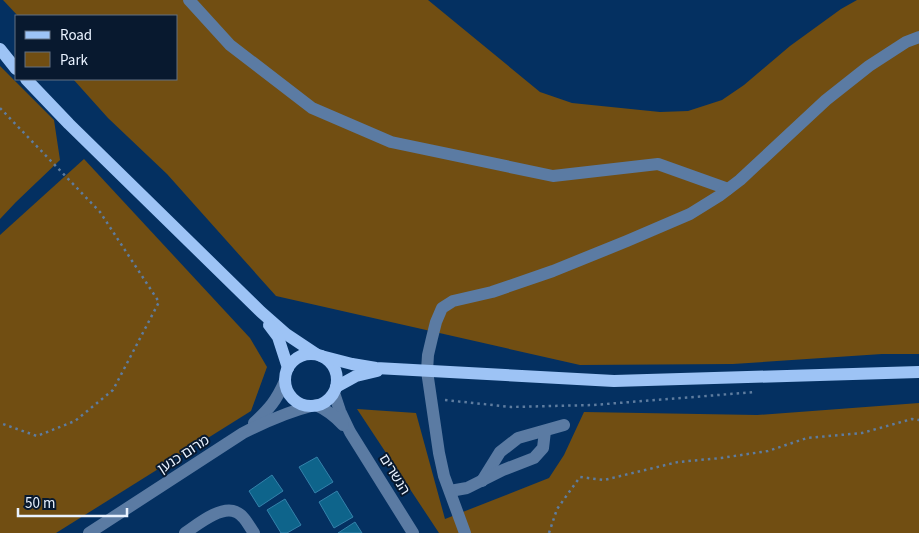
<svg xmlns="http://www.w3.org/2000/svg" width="919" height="533" font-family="'Source Sans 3','Noto Sans Hebrew',sans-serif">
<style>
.green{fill:#714e12}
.building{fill:#0e648b;stroke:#3482ab}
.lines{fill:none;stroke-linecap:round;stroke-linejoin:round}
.path{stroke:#5e7c9f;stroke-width:2.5;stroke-dasharray:2.5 4;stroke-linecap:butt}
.minor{stroke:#5b7ba3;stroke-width:12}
.major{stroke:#9dc3f5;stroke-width:12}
.labels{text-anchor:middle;stroke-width:4;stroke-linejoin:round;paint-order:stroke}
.street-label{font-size:14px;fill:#e9f2ff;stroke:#08192f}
</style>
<rect width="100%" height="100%" fill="#043061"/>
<!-- green -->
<g class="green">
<polygon points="3,0 428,0 540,92 572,103 660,112 688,111 722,100 744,85 790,46 841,9 857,0 919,0 919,354 882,354 733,364 580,365 276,296 167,174 108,118 73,79 176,79 176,16 18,16"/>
<polygon points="0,66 54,120 60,160 16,202 0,219"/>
<polygon points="84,159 250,338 267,367 251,411 56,533 0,533 0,235"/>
<polygon points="919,403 919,533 439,533 357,409 416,413 445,519 549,478 564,455 584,412 757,415"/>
</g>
<!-- building -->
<g class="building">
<polygon points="317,457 333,482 315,493 299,467"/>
<polygon points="272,475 283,491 259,507 249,491"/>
<polygon points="337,491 353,517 334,528 319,502"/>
<polygon points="285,499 301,525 287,533 281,533 267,510"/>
<polygon points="355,522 362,533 338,533"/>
</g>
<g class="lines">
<!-- path -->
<g class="path">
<polyline points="0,108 100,212 159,302 113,390 75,421 37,436 0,423"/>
<polyline points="445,400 511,407 593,405 756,392"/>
<polyline points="549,533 557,509 580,477 604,480 678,462 721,458 768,451 807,438 862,433 912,419 919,420"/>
</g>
<!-- minor -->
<g class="minor">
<polyline points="189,0 230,45 312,108 391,142 553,176 658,164 728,189"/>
<polyline points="334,393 340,411 350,432 413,533"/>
<path d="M316,405C327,410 335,416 343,425"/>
<path d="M254,423C270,408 276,401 285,381"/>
<polyline points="482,481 500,452 518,438 564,425"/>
<polyline points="450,491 467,488 503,470 534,458 543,448 545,431"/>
<path d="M89,533L243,433C265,422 287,412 311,406"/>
<path d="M185,533C197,525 221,505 236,512C244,515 249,526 254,533"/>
<polyline points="465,533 444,476 439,453 427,371 428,355 432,338 436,322 442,308 453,301 492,292 553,271 627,241 690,214 719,196 740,180 826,100 869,66 906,42 919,37"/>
</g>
<!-- major -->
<g class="major">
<polyline points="0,49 16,69"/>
<polyline points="26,79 69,124 261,312 286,334 316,354"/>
<polyline points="269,325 278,337 288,368"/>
<circle cx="311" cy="380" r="26"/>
<polyline points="321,356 352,364 376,368 614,381 919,372"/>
<polyline points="336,387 356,376 377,371"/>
</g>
</g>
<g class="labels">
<!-- street labels -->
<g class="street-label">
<text transform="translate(183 454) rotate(-33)" y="5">מרום כנען</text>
<text transform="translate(395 474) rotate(58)" y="5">הנשרים</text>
</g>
</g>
<!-- legend -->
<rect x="15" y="15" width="162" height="65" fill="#08192f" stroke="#627082"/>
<rect x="25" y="31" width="25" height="8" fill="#9dc3f5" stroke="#627082"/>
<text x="60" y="40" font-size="15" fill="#e9f2ff">Road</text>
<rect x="25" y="52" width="25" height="15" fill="#714e12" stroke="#627082"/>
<text x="60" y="65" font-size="15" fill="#e9f2ff">Park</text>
<!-- scale -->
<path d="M18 508v8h109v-8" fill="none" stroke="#e9f2ff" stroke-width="2.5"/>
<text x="25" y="508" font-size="15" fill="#e9f2ff" stroke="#08192f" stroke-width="4" paint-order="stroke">50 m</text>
</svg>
